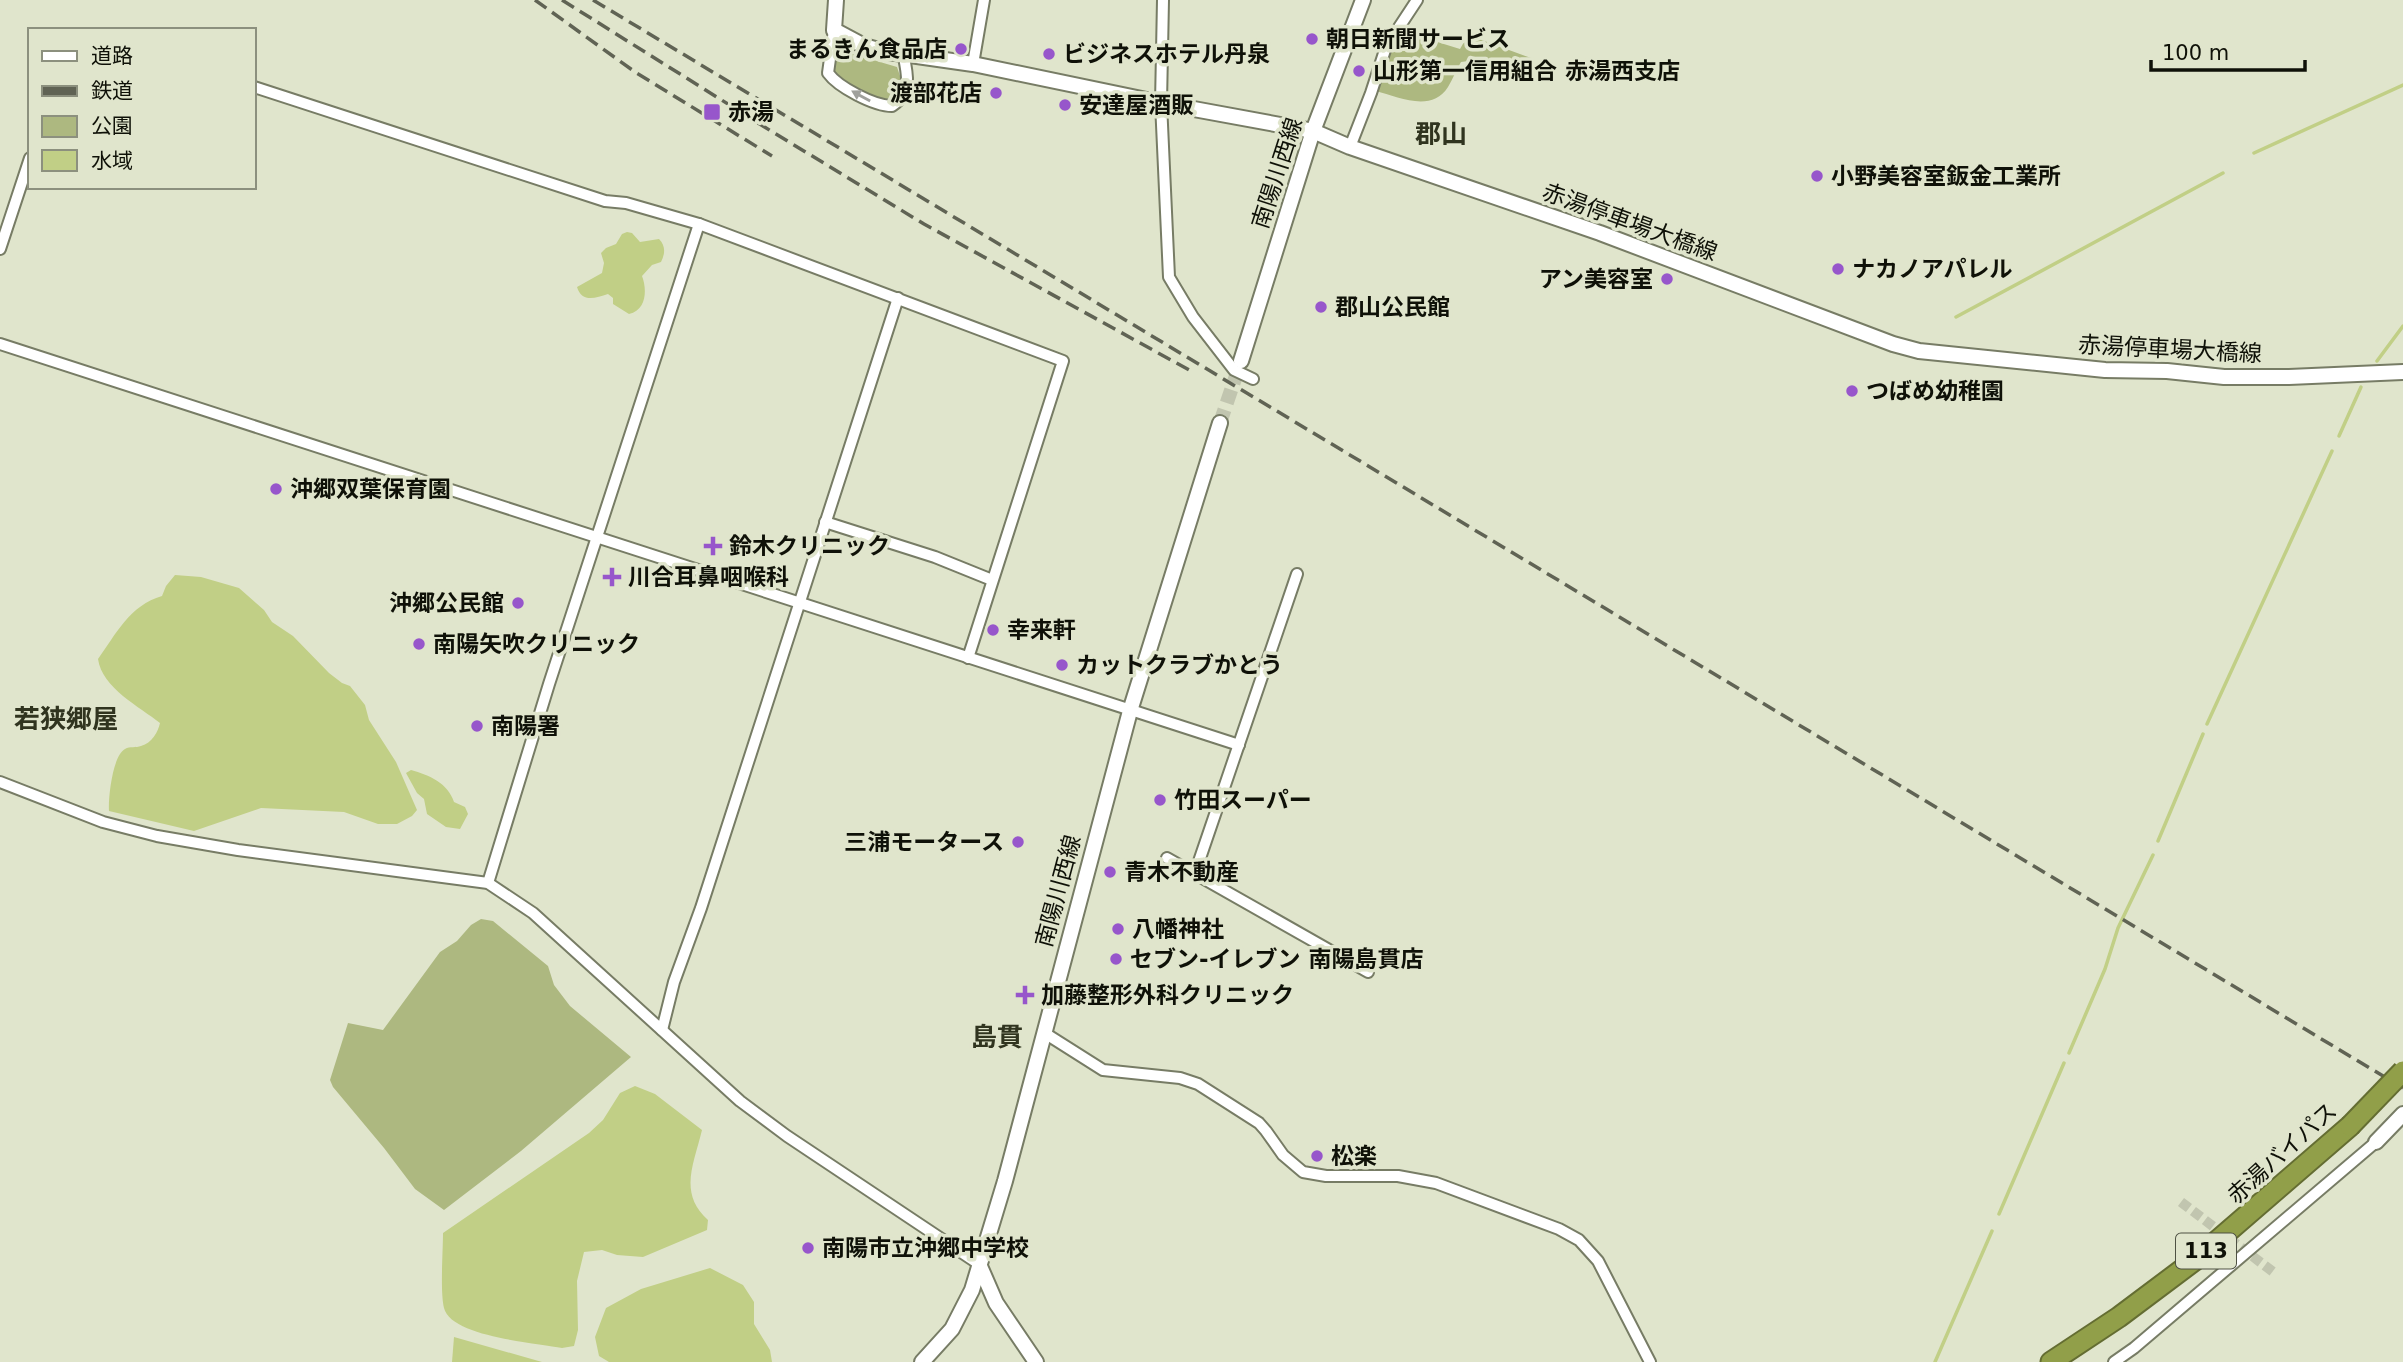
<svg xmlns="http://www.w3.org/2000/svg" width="2403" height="1362" font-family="'DejaVu Sans','Noto Sans JP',sans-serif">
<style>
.green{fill:#adb880}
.water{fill:#c1cf86}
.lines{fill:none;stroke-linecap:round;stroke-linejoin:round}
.stream{stroke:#c1cf86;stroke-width:3.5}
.street-tunnel{stroke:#c1c5af;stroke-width:10;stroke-dasharray:10 5;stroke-linecap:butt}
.secondary-tunnel{stroke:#c1c5af;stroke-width:14;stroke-dasharray:14 7;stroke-linecap:butt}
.street-casing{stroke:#777c65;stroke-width:14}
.secondary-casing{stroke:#777c65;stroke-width:18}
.highway-casing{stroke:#646d32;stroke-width:23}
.street{stroke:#fff;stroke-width:10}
.secondary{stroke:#fff;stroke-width:14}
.highway{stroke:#919f49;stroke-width:19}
.rail{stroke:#606354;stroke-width:3.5;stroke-dasharray:14 7;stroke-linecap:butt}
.highway-bridge-casing{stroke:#646d32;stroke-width:23;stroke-linecap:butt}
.highway-bridge{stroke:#919f49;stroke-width:19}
.oneway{fill:#9fa09c}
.poi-dot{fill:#9756cb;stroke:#e0e5cc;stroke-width:2.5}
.labels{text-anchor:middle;stroke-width:7;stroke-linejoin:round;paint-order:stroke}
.shield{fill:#e0e5cc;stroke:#4e5143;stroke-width:2}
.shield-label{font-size:21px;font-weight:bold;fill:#0f1108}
.poi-label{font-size:23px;font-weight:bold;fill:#0f1108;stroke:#e0e5cc;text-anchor:start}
.street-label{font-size:23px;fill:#0f1108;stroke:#e0e5cc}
.quarter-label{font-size:26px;font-weight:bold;fill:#30341f;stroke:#e0e5cc}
</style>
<rect width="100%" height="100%" fill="#e0e5cc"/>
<!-- green -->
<g class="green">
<path d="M1405,32L1460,49L1468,35L1531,58V65L1528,69C1518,70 1509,71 1499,69C1485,66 1476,59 1461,62C1456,70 1453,79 1448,87C1432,113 1398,97 1376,91L1391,47Z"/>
<path d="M836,49L897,67L901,79L894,95C890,98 890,99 884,99C875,99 839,79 835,71C832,64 834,56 836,49Z"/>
<polygon points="481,919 493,921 548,966 554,985 570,1006 631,1057 521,1151 444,1210 415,1189 384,1148 333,1087 330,1080 348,1023 383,1030 440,952 457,941 471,925"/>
</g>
<!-- water -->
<g class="water">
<path d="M627,232L632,233L640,242L659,239C666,246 665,254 661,262L652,265L642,276C647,289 647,310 629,314L613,304V298L608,294C595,298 582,303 577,287L602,273L604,263L601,253L606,248L616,244L622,234Z"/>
<path d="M175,575L201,577L239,588L264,610L272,622L293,636L329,673L342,683L350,686L365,705L369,720L396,762L417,810L412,816L397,824H378L344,812L261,808L194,831L109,811C108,797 113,755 125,749C130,746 136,748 141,746C152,743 158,732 160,723C140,707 102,688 98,659C116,634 130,605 162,596L166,586Z"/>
<path d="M411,770C429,775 448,783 454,802L465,807L468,814L460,829L446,827L427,814L424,799L417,793L406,773Z"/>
<path d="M635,1086L655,1094L702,1130C694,1164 678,1193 708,1220L707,1230L643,1257L617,1255L602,1250L584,1252L577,1281L578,1330L574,1346L562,1348C537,1343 451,1337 444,1308C440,1291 443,1252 443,1233L589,1133L603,1120L620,1093Z"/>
<polygon points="710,1268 743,1285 754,1302 754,1324 770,1350 772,1362 609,1362 599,1356 595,1337 606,1308 641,1289"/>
<polygon points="454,1337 542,1362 452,1362"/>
</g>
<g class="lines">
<!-- stream -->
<g class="stream">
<polyline points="2254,153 2403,85"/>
<polyline points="1956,317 2223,173"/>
<polyline points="2377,361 2403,326"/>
<polyline points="2339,436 2361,387"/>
<polyline points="2207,724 2332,451"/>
<polyline points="2158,841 2203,734"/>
<polyline points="2069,1053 2105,969 2118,928 2153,855"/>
<polyline points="1999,1214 2064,1063"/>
<polyline points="1935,1362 1992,1231"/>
</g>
<!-- street-tunnel -->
<polyline class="street-tunnel" points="2181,1202 2276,1274"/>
<!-- secondary-tunnel -->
<polyline class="secondary-tunnel" points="1220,423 1241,361"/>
<!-- street casing -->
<g class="street-casing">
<g id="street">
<polyline points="1163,0 1161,103 1169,277 1193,317 1234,370 1253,379"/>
<path d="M834,30L828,73C838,87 874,106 892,106C912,92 908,75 903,53"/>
<polyline points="973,64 984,0"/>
<polyline points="254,87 605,201 626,203 699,224 1063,361 968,658"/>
<polyline points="1350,147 1371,93 1386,47 1417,0"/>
<polyline points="0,249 30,158"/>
<polyline points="0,344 1239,745"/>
<polyline points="825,522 935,557 992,580"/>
<polyline points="0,782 103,822 157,836 238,850 488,883 533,913 740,1101 787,1136 979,1264"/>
<polyline points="1167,858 1368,972"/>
<polyline points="1195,873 1297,574"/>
<polyline points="488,883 549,684 699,224"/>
<polyline points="662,1030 674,982 701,908 898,298"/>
<polyline points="1043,1032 1103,1070 1180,1078 1198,1084 1259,1123 1266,1131 1283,1155 1303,1172 1326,1176 1398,1176 1436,1183 1559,1229 1579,1240 1598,1261 1650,1362"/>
<polyline points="2114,1362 2134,1348 2376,1142"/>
</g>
</g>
<!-- secondary casing -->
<g class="secondary-casing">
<g id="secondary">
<polyline points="836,0 834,30 864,46 882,51 973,64 1161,103 1313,131 1350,147 1600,233 1893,344 1919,351 2105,370 2167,371 2224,377 2289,377 2403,372"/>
<polyline points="1241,361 1313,131 1363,0"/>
<polyline points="2376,1142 2403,1114"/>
<polyline points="979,1264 996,1303 1036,1362"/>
<polyline points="922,1362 952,1329 972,1290 1005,1181 1130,711 1220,423"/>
</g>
</g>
<!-- highway casing -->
<g class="highway-casing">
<polyline id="highway" points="2051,1362 2119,1317 2195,1260 2350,1126"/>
</g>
<!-- street -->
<use href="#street" class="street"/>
<!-- secondary -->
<use href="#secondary" class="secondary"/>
<!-- highway -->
<use href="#highway" class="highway"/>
<!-- rail -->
<g class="rail">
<polyline points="535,0 635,72 772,156"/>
<polyline points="562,0 771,131 924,224 1191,371"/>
<polyline points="593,0 2403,1088"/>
</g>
<!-- highway-bridge casing -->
<g class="highway-bridge-casing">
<polyline id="highway-bridge" points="2350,1126 2403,1071"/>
</g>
<!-- highway-bridge -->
<use href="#highway-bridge" class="highway-bridge"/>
</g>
<!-- one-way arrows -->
<defs><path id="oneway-solid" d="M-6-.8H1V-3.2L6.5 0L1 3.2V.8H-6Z" transform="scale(1.75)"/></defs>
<use class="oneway" href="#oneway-solid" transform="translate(861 96) rotate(-151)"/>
<!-- markers -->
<g class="poi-dot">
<circle cx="1312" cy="39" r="7"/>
<circle cx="961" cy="49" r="7"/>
<circle cx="1049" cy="54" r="7"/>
<circle cx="1359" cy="71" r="7"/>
<circle cx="996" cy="93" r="7"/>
<circle cx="1065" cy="105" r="7"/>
<rect x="703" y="103" width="18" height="18" rx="3.5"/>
<circle cx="1817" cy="176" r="7"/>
<circle cx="1838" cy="269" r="7"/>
<circle cx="1667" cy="279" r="7"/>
<circle cx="1321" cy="307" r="7"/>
<circle cx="1852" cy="391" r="7"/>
<circle cx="276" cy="489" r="7"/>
<path d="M709.5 535.5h7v7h7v7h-7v7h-7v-7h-7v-7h7z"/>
<path d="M608.5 566.5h7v7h7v7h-7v7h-7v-7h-7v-7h7z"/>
<circle cx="518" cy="603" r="7"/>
<circle cx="993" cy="630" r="7"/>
<circle cx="419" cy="644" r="7"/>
<circle cx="1062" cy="665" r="7"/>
<circle cx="477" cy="726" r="7"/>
<circle cx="1160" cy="800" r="7"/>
<circle cx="1018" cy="842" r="7"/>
<circle cx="1110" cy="872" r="7"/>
<circle cx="1118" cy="929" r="7"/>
<circle cx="1116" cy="959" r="7"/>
<path d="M1021.5 984.5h7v7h7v7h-7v7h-7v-7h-7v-7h7z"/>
<circle cx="1317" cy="1156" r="7"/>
<circle cx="808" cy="1248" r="7"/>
</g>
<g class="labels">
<!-- shield labels -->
<rect class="shield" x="2176" y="1233.5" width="60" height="35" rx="5"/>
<g class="shield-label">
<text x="2206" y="1258">113</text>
</g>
<!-- poi labels -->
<g class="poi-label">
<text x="1326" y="47">朝日新聞サービス</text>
<text x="947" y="57" text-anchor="end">まるきん食品店</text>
<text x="1063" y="62">ビジネスホテル丹泉</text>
<text x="1373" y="79">山形第一信用組合 赤湯西支店</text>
<text x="982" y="101" text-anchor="end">渡部花店</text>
<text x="1079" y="113">安達屋酒販</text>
<text x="728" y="120">赤湯</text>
<text x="1831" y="184">小野美容室鈑金工業所</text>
<text x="1852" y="277">ナカノアパレル</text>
<text x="1653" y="287" text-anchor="end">アン美容室</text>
<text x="1335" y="315">郡山公民館</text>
<text x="1866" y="399">つばめ幼稚園</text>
<text x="290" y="497">沖郷双葉保育園</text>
<text x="729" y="554">鈴木クリニック</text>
<text x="628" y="585">川合耳鼻咽喉科</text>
<text x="504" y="611" text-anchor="end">沖郷公民館</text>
<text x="1007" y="638">幸来軒</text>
<text x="433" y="652">南陽矢吹クリニック</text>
<text x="1076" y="673">カットクラブかとう</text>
<text x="491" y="734">南陽署</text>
<text x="1174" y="808">竹田スーパー</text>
<text x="1004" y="850" text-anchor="end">三浦モータース</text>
<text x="1124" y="880">青木不動産</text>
<text x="1132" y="937">八幡神社</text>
<text x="1130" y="967">セブン-イレブン 南陽島貫店</text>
<text x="1041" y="1003">加藤整形外科クリニック</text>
<text x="1331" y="1164">松楽</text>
<text x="822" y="1256">南陽市立沖郷中学校</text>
</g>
<!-- street labels -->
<g class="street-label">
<text transform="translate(1277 173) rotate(-72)" y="8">南陽川西線</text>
<text transform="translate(1630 222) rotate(20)" y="8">赤湯停車場大橋線</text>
<text transform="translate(2170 349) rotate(3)" y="8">赤湯停車場大橋線</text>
<text transform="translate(1058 891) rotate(-75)" y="8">南陽川西線</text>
<text transform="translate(2282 1153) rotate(-42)" y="8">赤湯バイパス</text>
</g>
<!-- quarter labels -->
<g class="quarter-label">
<text x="1441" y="143">郡山</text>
<text x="66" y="728">若狭郷屋</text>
<text x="997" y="1046">島貫</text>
</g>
</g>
<!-- legend -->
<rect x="28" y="28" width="228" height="161" fill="#e0e5cc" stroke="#8c907e" stroke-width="2"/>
<rect x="42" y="51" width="35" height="10" fill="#ffffff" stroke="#8c907e" stroke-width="2"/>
<text x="91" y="63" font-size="21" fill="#0f1108">道路</text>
<rect x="42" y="86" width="35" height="10" fill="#606354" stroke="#8c907e" stroke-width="2"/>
<text x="91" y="98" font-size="21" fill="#0f1108">鉄道</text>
<rect x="42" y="116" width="35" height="21" fill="#adb880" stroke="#8c907e" stroke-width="2"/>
<text x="91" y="133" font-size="21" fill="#0f1108">公園</text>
<rect x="42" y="150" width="35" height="21" fill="#c1cf86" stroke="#8c907e" stroke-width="2"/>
<text x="91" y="168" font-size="21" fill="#0f1108">水域</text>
<!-- scale -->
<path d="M2151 60v10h154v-10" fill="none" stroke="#0f1108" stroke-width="3.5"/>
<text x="2162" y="60" font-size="21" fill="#0f1108" stroke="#e0e5cc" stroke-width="5" paint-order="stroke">100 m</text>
</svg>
